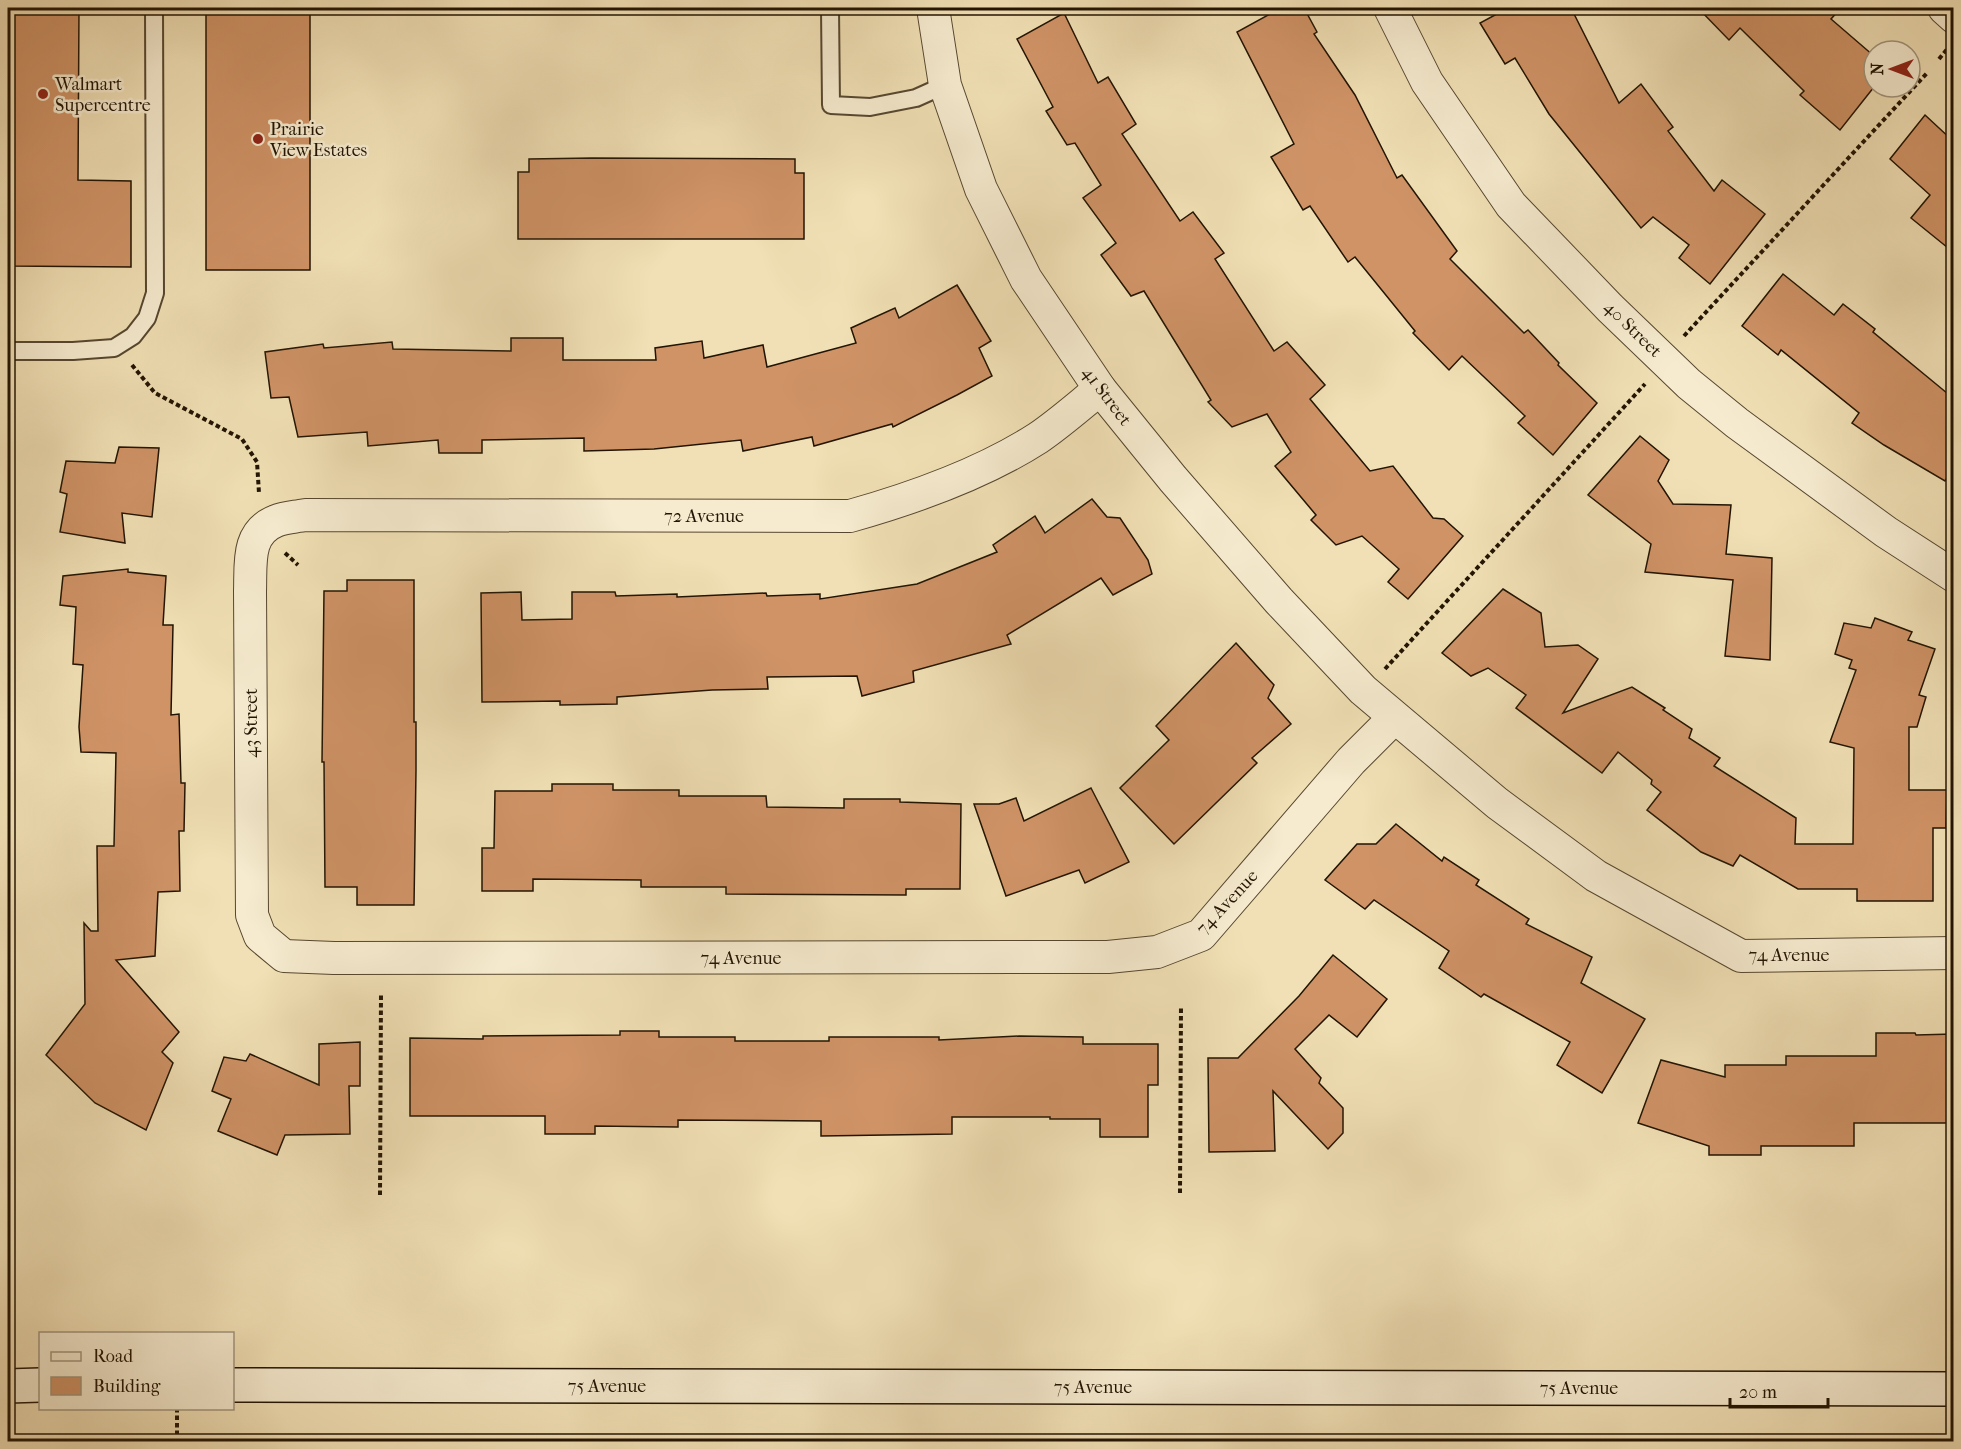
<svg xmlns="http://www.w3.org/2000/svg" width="1961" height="1449" font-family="'IM FELL French Canon',serif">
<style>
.building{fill:#cf9366;stroke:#221403;stroke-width:1.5}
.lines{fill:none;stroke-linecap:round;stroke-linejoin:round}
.service-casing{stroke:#564730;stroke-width:20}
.minor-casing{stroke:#564730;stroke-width:34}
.secondary-casing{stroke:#221403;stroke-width:36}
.path{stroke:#221403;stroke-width:4;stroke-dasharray:4.5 3;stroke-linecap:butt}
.service{stroke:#f6ebcf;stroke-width:16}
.minor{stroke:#f6ebcf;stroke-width:32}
.secondary{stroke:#f6ebcf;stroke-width:33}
.poi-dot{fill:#8f2418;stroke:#f6ebcf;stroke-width:2}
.labels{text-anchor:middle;stroke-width:5;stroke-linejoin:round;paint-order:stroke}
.poi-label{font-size:18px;fill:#221403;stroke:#f6ebcf;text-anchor:start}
.street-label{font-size:18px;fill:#221403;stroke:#f6ebcf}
</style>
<rect width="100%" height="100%" fill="#f1e0b5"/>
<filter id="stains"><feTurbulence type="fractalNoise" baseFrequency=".00333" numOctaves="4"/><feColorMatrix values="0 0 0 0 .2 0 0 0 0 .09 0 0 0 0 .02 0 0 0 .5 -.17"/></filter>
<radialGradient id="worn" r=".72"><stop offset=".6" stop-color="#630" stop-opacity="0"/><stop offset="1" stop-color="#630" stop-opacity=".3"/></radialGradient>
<!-- building -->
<g class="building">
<polygon points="8,8 79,8 78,180 131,181 131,267 8,266"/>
<rect x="206" y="8" width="104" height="262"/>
<polygon points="1281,8 1304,8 1317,32 1314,34 1355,95 1397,178 1402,175 1457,251 1450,259 1524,333 1528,330 1559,363 1558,365 1597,403 1553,455 1518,423 1525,416 1462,356 1449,370 1413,333 1415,331 1355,257 1348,262 1310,206 1303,210 1271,157 1294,144 1237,32"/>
<polygon points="1508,8 1571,8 1619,103 1641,84 1673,127 1668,131 1714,191 1722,180 1765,214 1710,284 1679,258 1689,245 1653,217 1641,228 1549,114 1515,58 1505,64 1480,23"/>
<polygon points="1698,8 1841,8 1831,19 1874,56 1874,87 1840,130 1800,95 1804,91 1740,28 1729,40"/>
<polygon points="1064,13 1098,83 1108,77 1136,124 1122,134 1180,221 1193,212 1224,253 1215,259 1274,351 1287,342 1325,385 1310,399 1370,471 1393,466 1433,518 1444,519 1463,536 1408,599 1388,582 1399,569 1362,536 1336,545 1311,520 1316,515 1275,466 1291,452 1267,414 1232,427 1208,402 1211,400 1144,291 1131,296 1101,255 1116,243 1083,198 1101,185 1075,143 1067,145 1046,111 1053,107 1017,39"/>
<polygon points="1925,115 1953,141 1953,252 1911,218 1930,195 1890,159"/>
<polygon points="592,158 795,159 795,173 804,173 804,239 518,239 518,172 529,172 529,159"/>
<polygon points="1783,274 1834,315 1843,304 1875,329 1873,332 1953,398 1953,468 1945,481 1884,445 1852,423 1859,413 1781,350 1778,355 1742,326"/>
<polygon points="957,285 991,341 979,348 992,376 957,395 893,427 892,424 814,446 812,437 743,451 741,440 654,449 584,451 584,438 482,440 482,453 439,453 438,440 368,446 367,432 298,437 289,397 271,398 265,352 323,344 324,348 392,342 393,349 511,351 511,338 563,338 563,360 656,360 655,348 702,341 704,358 763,345 767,367 856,343 851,328 895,308 899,318"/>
<polygon points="1640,436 1669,460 1658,481 1673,504 1731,505 1726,554 1772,558 1770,660 1725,656 1733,580 1645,572 1651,544 1588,495"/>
<polygon points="119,447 159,448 152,517 122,513 125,543 60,532 67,494 60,492 66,461 115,463"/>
<polygon points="1092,499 1107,517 1120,518 1148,560 1152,574 1113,595 1101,578 1007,635 1011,644 913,671 914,682 862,696 857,676 767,677 768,689 712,690 617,697 617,704 560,705 560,701 482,702 481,593 521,592 522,620 572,619 572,592 615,592 616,596 677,594 677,597 766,593 767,596 820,594 820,599 917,584 997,552 993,545 1035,516 1045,533"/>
<polygon points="128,569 128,572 166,576 163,625 173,625 171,715 179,714 181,783 185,783 184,831 179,831 180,891 158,892 155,956 116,960 179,1032 162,1052 173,1063 146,1130 95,1103 46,1055 85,1004 84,923 91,931 98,931 97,846 114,846 116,753 81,752 79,727 83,665 73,664 76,607 60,605 63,576"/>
<polygon points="347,580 414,580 414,722 416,722 416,770 414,905 357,905 357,887 325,887 324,762 322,762 324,591 347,591"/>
<polygon points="1503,589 1541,613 1545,647 1578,645 1598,659 1563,713 1632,687 1665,708 1663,710 1692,729 1689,738 1720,758 1714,766 1796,818 1795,844 1853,844 1854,748 1830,742 1856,670 1849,668 1852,660 1835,654 1844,623 1871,628 1875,618 1912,632 1908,640 1935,649 1919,695 1926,697 1917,727 1909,727 1909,790 1947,790 1946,828 1933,828 1933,901 1857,901 1857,889 1798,889 1740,855 1733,866 1701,852 1647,810 1661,792 1651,784 1652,780 1618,752 1602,773 1516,708 1526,695 1488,668 1471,676 1442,653"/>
<polygon points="1236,643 1274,685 1268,698 1291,724 1252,758 1257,763 1174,844 1120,788 1169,740 1156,726"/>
<polygon points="552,784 613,784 613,790 679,790 679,796 766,796 767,807 844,808 844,799 900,799 900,802 961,804 960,889 906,889 906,895 726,894 726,887 641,887 641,880 533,879 533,891 482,891 482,848 494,848 495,791 552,791"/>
<polygon points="1091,788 1129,862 1085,883 1079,870 1006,896 974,804 999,804 1016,798 1024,821"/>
<polygon points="1396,824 1442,861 1444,857 1479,880 1476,885 1529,919 1526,924 1592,957 1581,983 1645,1019 1602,1093 1557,1065 1570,1042 1484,994 1481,997 1439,968 1449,951 1374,900 1365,909 1325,880 1357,844 1376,844"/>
<polygon points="1333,955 1387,999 1357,1037 1329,1015 1295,1049 1321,1078 1319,1083 1343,1108 1343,1133 1328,1149 1273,1091 1275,1151 1209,1152 1208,1058 1238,1058 1299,996"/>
<polygon points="620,1031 659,1031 659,1037 735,1037 735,1041 829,1041 829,1037 939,1037 939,1040 1019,1036 1083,1037 1083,1044 1158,1044 1158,1085 1148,1085 1148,1137 1100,1137 1100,1119 1050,1119 1050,1117 952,1117 952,1134 821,1136 821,1121 678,1120 678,1127 595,1126 595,1134 545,1134 545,1116 410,1116 410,1038 483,1039 483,1036 620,1035"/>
<polygon points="1876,1033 1915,1033 1916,1035 1953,1034 1953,1123 1854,1123 1854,1146 1761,1146 1761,1155 1709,1155 1709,1146 1638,1123 1661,1060 1725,1077 1725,1065 1786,1065 1786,1056 1876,1056"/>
<polygon points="360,1042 360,1086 349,1086 350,1134 285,1135 277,1155 218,1131 231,1099 212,1091 224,1057 246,1061 250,1054 319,1085 319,1044"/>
</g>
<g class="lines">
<!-- service casing -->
<g class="service-casing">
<g id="service">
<polyline points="830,8 831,105 870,107 916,98 945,85"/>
<polyline points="8,351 73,351 114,348 133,336 147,318 155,293 154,8"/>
</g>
</g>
<!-- minor casing -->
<g class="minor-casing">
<g id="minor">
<polyline points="933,8 945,85 981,189 1026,279 1100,389 1173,479 1279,601 1363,690 1497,803 1596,876 1741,956 1954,953"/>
<polyline points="1390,8 1427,82 1511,205 1610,308 1689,384 1737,423 1886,532 1954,576"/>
<polyline points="1944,8 1954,17"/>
<path d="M1100,389C1079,406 1060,423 1038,438C982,474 914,498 850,516L305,515C296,517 285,517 276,521C246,533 251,564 250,591L252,915L260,936L284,956L334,958L1108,957L1157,952L1201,935L1351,761L1394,718"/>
</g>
</g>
<!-- secondary casing -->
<g class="secondary-casing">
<g id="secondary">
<polyline points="232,1385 1954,1389"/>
<polyline points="8,1386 40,1385"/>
</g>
</g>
<!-- path -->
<g class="path">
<polyline points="1939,59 1948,48"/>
<polyline points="1684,336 1927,73"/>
<polyline points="132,365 155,393 242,439 257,462 259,493"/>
<polyline points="285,553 298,565"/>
<polyline points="1385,669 1645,384"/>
<polyline points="1180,1193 1181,1006"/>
<polyline points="380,1195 381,994"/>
<polyline points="177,1408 177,1442"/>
</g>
<!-- service -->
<use href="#service" class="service"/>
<!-- minor -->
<use href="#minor" class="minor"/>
<!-- secondary -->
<use href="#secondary" class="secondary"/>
</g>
<!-- markers -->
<g class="poi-dot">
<circle cx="43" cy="94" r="6"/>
<circle cx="258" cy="139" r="6"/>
</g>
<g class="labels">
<!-- poi labels -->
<g class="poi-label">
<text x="55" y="90">Walmart<tspan x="55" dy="21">Supercentre</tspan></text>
<text x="270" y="135">Prairie<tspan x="270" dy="21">View Estates</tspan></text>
</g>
<!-- street labels -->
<g class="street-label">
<text transform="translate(1633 329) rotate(44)" y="6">40 Street</text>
<text transform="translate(1107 396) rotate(53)" y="6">41 Street</text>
<text x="704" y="522">72 Avenue</text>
<text transform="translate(251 723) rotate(-90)" y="6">43 Street</text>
<text transform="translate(1227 902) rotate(-47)" y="6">74 Avenue</text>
<text x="1789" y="961">74 Avenue</text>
<text x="741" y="964">74 Avenue</text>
<text x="607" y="1392">75 Avenue</text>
<text x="1093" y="1393">75 Avenue</text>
<text x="1579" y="1394">75 Avenue</text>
</g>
</g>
<!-- margin -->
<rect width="1961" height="1449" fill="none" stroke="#f1e0b5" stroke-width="30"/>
<rect x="9" y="9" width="1943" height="1431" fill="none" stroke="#221403" stroke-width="3"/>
<rect x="15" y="15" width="1931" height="1419" fill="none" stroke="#221403" stroke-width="1.5"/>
<!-- legend -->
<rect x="39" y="1332" width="195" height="78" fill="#f6ebcf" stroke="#a1957d" stroke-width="1.5"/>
<rect x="51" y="1352" width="30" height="9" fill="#f6ebcf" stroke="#a1957d" stroke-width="1.5"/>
<text x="93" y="1362" font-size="18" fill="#221403">Road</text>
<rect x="51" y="1377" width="30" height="18" fill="#cf9366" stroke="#a1957d" stroke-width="1.5"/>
<text x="93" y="1392" font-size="18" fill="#221403">Building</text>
<!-- north arrow -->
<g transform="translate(1892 69) rotate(270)"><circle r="28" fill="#f6ebcf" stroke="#a1957d" stroke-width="1.5"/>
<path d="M0-4.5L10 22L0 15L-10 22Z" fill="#8f2418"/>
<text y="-9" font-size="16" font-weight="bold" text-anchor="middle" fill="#221403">N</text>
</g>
<!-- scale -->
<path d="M1730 1398v9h98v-9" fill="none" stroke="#221403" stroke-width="3"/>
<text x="1739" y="1398" font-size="18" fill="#221403" stroke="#f6ebcf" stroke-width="4.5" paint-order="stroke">20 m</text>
<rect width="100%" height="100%" filter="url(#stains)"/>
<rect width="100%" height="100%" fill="url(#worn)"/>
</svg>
